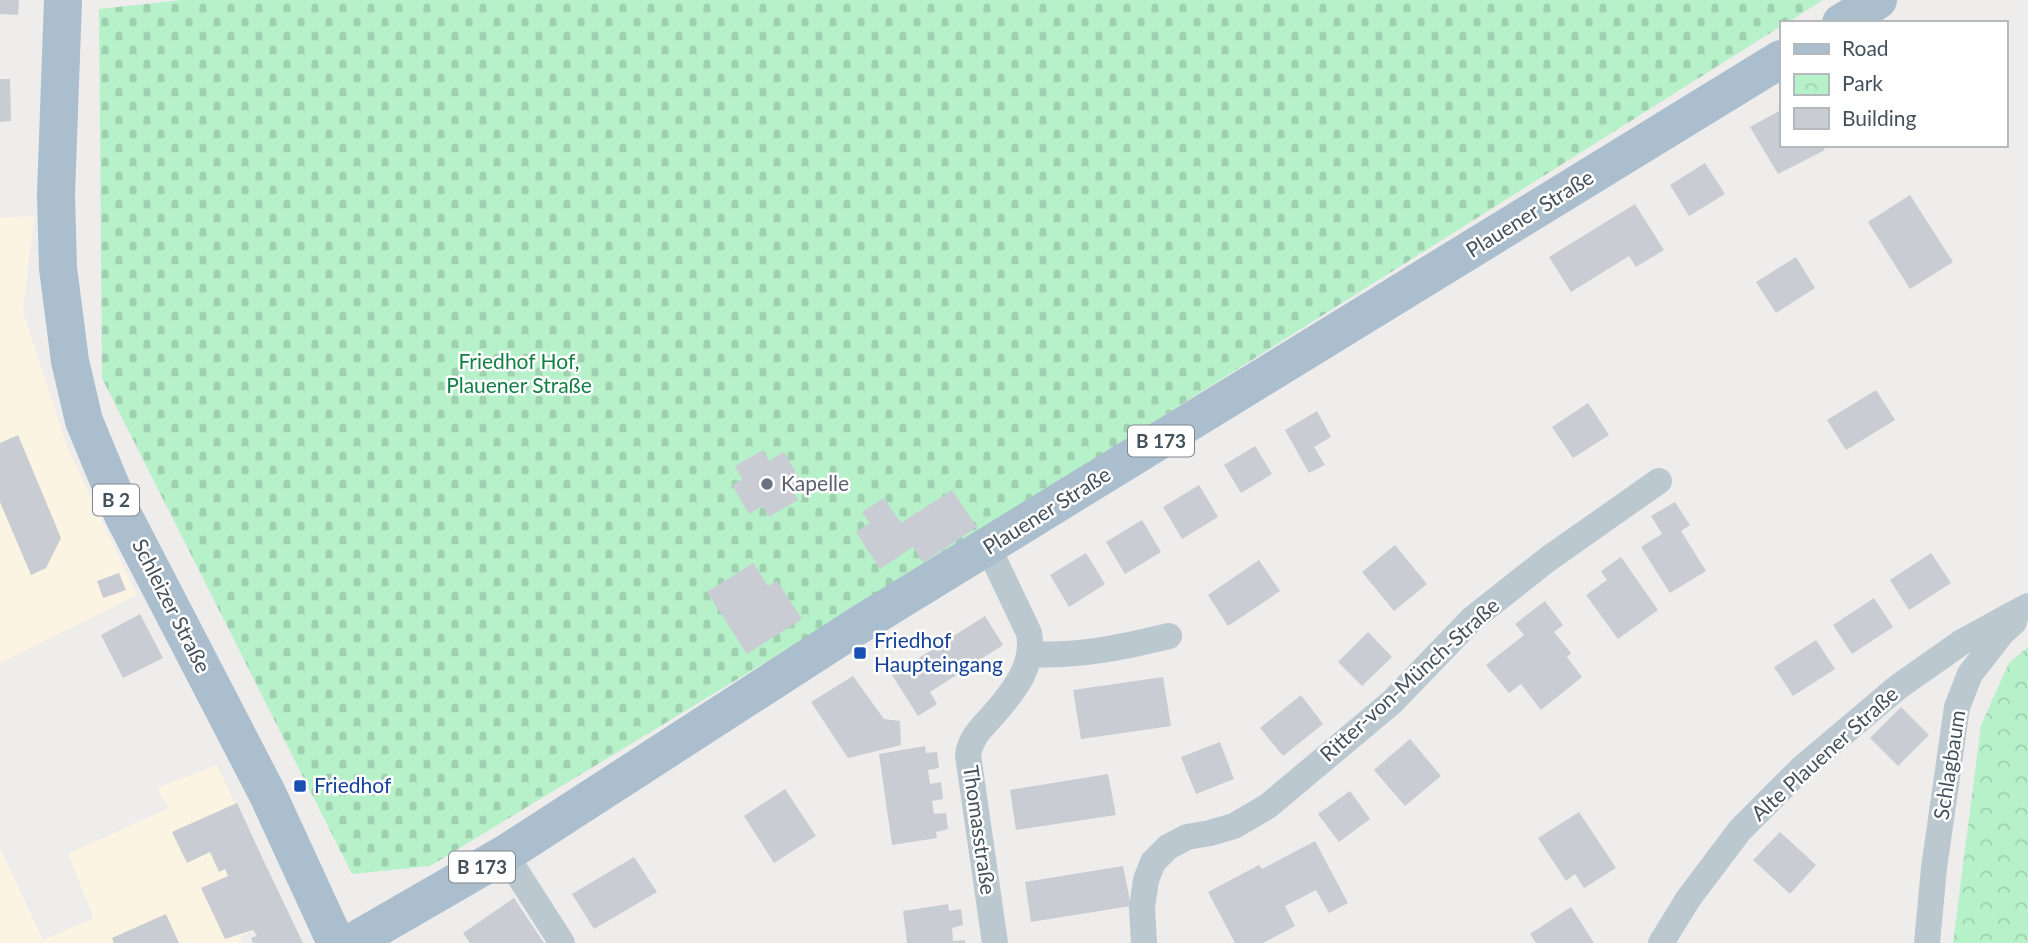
<svg xmlns="http://www.w3.org/2000/svg" width="2028" height="943" font-family="Lato,sans-serif">
<style>
.commercial{fill:#fcf4e3}
.cemetery{fill:url(#cemetery-stones)}
.park{fill:url(#park-crowns)}
.building{fill:#c9ccd2}
.lines{fill:none;stroke-linecap:round;stroke-linejoin:round}
.street{stroke:#bcc8d0;stroke-width:26}
.primary{stroke:#aabecd;stroke-width:38}
.worship-dot{fill:#6b7280;stroke:#fff;stroke-width:2.5}
.transit-dot{fill:#1a4fb4;stroke:#fff;stroke-width:2.5}
.labels{text-anchor:middle;stroke-width:5;stroke-linejoin:round;paint-order:stroke}
.shield{fill:#fff;stroke:#7c858c;stroke-width:2}
.shield-label{font-size:19px;font-weight:bold;fill:#44515b}
.street-label{font-size:21px;fill:#44515b;stroke:#fff}
.park-label{font-size:21px;fill:#127f43;stroke:#fff}
.worship-label{font-size:21px;fill:#5b616d;stroke:#fff;text-anchor:start}
.transit-label{font-size:21px;fill:#164399;stroke:#fff;text-anchor:start}
</style>
<defs>
<pattern id="cemetery-stones" width="16" height="16" patternUnits="userSpaceOnUse" patternTransform="scale(1.75)"><rect width="16" height="16" fill="#b7f1ca"/><path d="M2 7V4a2 2 0 0 1 4 0v3zM10 15v-3a2 2 0 0 1 4 0v3z" fill="#9fd0b0"/></pattern>
<pattern id="park-crowns" width="20" height="18" patternUnits="userSpaceOnUse" patternTransform="scale(1.75)"><rect width="20" height="18" fill="#b7f1ca"/><path d="M2 6a3 3 0 1 1 6 0M12 15a3 3 0 1 1 6 0" fill="none" stroke="#9fd0b0"/></pattern>
</defs>
<rect width="100%" height="100%" fill="#efecec"/>
<!-- commercial -->
<g class="commercial">
<polygon points="34,216 23,311 67,447 137,595 0,663 0,218"/>
<polygon points="217,765 287,913 240,937 242,943 0,943 0,848 43,940 94,918 68,854 169,808 157,788"/>
</g>
<!-- cemetery -->
<polygon class="cemetery" points="182,0 1823,0 1787,23 1781,23 1781,26 965,541 430,866 352,874 102,378 99,9"/>
<!-- park -->
<polygon class="park" points="2028,647 2028,943 1953,943 1981,725 2009,663"/>
<!-- building -->
<g class="building">
<polygon points="0,0 19,0 18,15 0,14"/>
<polygon points="0,79 10,79 11,121 0,122"/>
<polygon points="1781,110 1781,145 1822,145 1825,150 1778,174 1750,127"/>
<polygon points="1705,163 1725,194 1689,216 1670,185"/>
<polygon points="1910,195 1953,262 1910,289 1868,222"/>
<polygon points="1635,204 1664,250 1636,267 1629,256 1571,292 1549,257"/>
<polygon points="1796,257 1815,288 1776,313 1756,282"/>
<polygon points="1876,390 1895,420 1846,450 1827,420"/>
<polygon points="1588,403 1609,435 1573,458 1552,427"/>
<polygon points="1317,411 1331,437 1314,447 1325,465 1309,473 1285,430"/>
<polygon points="18,435 61,538 46,568 31,575 0,502 0,443"/>
<polygon points="1255,446 1272,474 1241,493 1224,465"/>
<polygon points="763,450 769,461 784,452 802,483 792,489 798,500 769,517 763,506 749,514 732,485 742,479 735,466"/>
<polygon points="1199,485 1218,517 1182,539 1163,507"/>
<polygon points="952,490 977,527 923,563 913,547 880,569 856,532 870,523 862,512 884,498 901,523"/>
<polygon points="1675,502 1690,525 1681,531 1706,571 1670,593 1641,547 1662,534 1651,516"/>
<polygon points="1142,520 1161,552 1125,574 1106,542"/>
<polygon points="1395,545 1427,584 1394,611 1362,572"/>
<polygon points="1086,553 1105,584 1069,607 1050,575"/>
<polygon points="1931,553 1951,583 1909,610 1890,580"/>
<polygon points="1621,557 1658,610 1618,639 1586,595 1607,580 1601,571"/>
<polygon points="1259,560 1280,591 1228,626 1208,595"/>
<polygon points="753,563 768,586 777,581 802,619 747,654 707,592"/>
<polygon points="119,573 126,590 103,598 97,581"/>
<polygon points="1874,598 1893,627 1852,654 1833,625"/>
<polygon points="1545,601 1563,625 1554,632 1571,653 1567,657 1582,677 1541,710 1521,684 1509,693 1486,665 1524,635 1515,624"/>
<polygon points="140,614 163,658 123,678 101,635"/>
<polygon points="985,616 1003,645 930,692 937,704 918,716 892,675"/>
<polygon points="1368,632 1392,657 1362,686 1338,662"/>
<polygon points="1816,640 1835,669 1793,696 1774,667"/>
<polygon points="853,676 884,719 900,721 901,745 848,758 811,702"/>
<polygon points="1163,677 1171,726 1081,739 1073,690"/>
<polygon points="1301,695 1323,724 1283,756 1260,728"/>
<polygon points="1901,707 1929,735 1898,766 1870,738"/>
<polygon points="1410,739 1441,776 1405,806 1374,770"/>
<polygon points="1220,742 1234,779 1196,794 1181,757"/>
<polygon points="925,746 926,753 937,752 939,768 928,770 930,784 941,782 943,799 932,801 934,814 946,813 948,829 936,832 937,838 892,845 879,754"/>
<polygon points="1108,774 1116,815 1016,830 1010,790"/>
<polygon points="785,789 816,836 774,863 744,816"/>
<polygon points="1350,791 1370,819 1339,842 1318,814"/>
<polygon points="237,803 260,853 303,943 253,943 251,938 257,936 253,930 225,939 201,888 228,876 225,869 219,872 210,852 187,863 172,832"/>
<polygon points="1579,812 1616,868 1584,888 1575,874 1566,881 1538,838"/>
<polygon points="1780,832 1816,865 1790,894 1753,860"/>
<polygon points="1315,841 1348,903 1329,913 1316,890 1285,906 1295,926 1263,943 1235,943 1208,892 1259,865 1262,869"/>
<polygon points="634,857 657,892 594,929 572,894"/>
<polygon points="1123,866 1131,906 1031,922 1025,882"/>
<polygon points="514,898 544,943 470,943 463,933"/>
<polygon points="948,904 949,911 961,909 963,925 952,928 953,941 965,940 965,943 907,943 903,911"/>
<polygon points="1571,907 1594,943 1536,943 1530,934"/>
<polygon points="166,914 179,943 114,943 112,938"/>
</g>
<g class="lines">
<!-- street -->
<g class="street">
<path d="M988,547L1029,633C1035,665 1014,691 994,714C982,728 971,736 968,755L995,943"/>
<path d="M1031,654C1078,657 1123,647 1169,636"/>
<polyline points="505,854 562,943"/>
<polyline points="1144,943 1142,908 1146,880 1153,862 1168,847 1187,837 1210,833 1234,826 1268,806 1392,702 1472,619 1548,559 1659,481"/>
<polyline points="1661,943 1688,899 1740,830 1802,768 1898,687 1962,642 2028,606"/>
<polyline points="1927,943 1934,868 1957,707 1970,674 2002,633 2014,622"/>
</g>
<!-- primary -->
<g class="primary">
<polyline points="63,0 56,194 58,268 70,361 84,421 123,515 268,795 336,943"/>
<polyline points="1841,23 1878,0"/>
<polyline points="351,943 505,854 859,625 1781,59"/>
</g>
</g>
<!-- markers -->
<circle class="worship-dot" cx="767" cy="484" r="7"/>
<g class="transit-dot">
<rect x="853" y="646" width="14" height="14" rx="3.5"/>
<rect x="293" y="779" width="14" height="14" rx="3.5"/>
</g>
<g class="labels">
<!-- shield labels -->
<g class="shield">
<rect x="1128" y="425.5" width="66" height="31" rx="5"/>
<rect x="93" y="484.5" width="46" height="31" rx="5"/>
<rect x="449" y="851.5" width="66" height="31" rx="5"/>
</g>
<g class="shield-label">
<text x="1161" y="448">B 173</text>
<text x="116" y="507">B 2</text>
<text x="482" y="874">B 173</text>
</g>
<!-- street labels -->
<g class="street-label">
<text transform="translate(1530 214) rotate(-32)" y="7">Plauener Straße</text>
<text transform="translate(1047 511) rotate(-32)" y="7">Plauener Straße</text>
<text transform="translate(171 606) rotate(63)" y="7">Schleizer Straße</text>
<text transform="translate(1410 680) rotate(-42)" y="7">Ritter-von-Münch-Straße</text>
<text transform="translate(1825 754) rotate(-42)" y="7">Alte Plauener Straße</text>
<text transform="translate(1950 765) rotate(-81)" y="7">Schlagbaum</text>
<text transform="translate(979 830) rotate(82)" y="7">Thomasstraße</text>
</g>
<!-- park labels -->
<g class="park-label">
<text x="519" y="369">Friedhof Hof,<tspan x="519" dy="24">Plauener Straße</tspan></text>
</g>
<!-- worship labels -->
<g class="worship-label">
<text x="781" y="491">Kapelle</text>
</g>
<!-- transit labels -->
<g class="transit-label">
<text x="874" y="648">Friedhof<tspan x="874" dy="24">Haupteingang</tspan></text>
<text x="314" y="793">Friedhof</text>
</g>
</g>
<!-- legend -->
<rect x="1780" y="21" width="228" height="126" fill="#ffffff" stroke="#b4b9bd" stroke-width="2"/>
<rect x="1794" y="44" width="35" height="10" fill="#aabecd" stroke="#b4b9bd" stroke-width="2"/>
<text x="1842" y="56" font-size="21" fill="#44515b">Road</text>
<rect x="1794" y="74" width="35" height="21" fill="url(#park-crowns)" stroke="#b4b9bd" stroke-width="2"/>
<text x="1842" y="91" font-size="21" fill="#44515b">Park</text>
<rect x="1794" y="108" width="35" height="21" fill="#c9ccd2" stroke="#b4b9bd" stroke-width="2"/>
<text x="1842" y="126" font-size="21" fill="#44515b">Building</text>
</svg>
